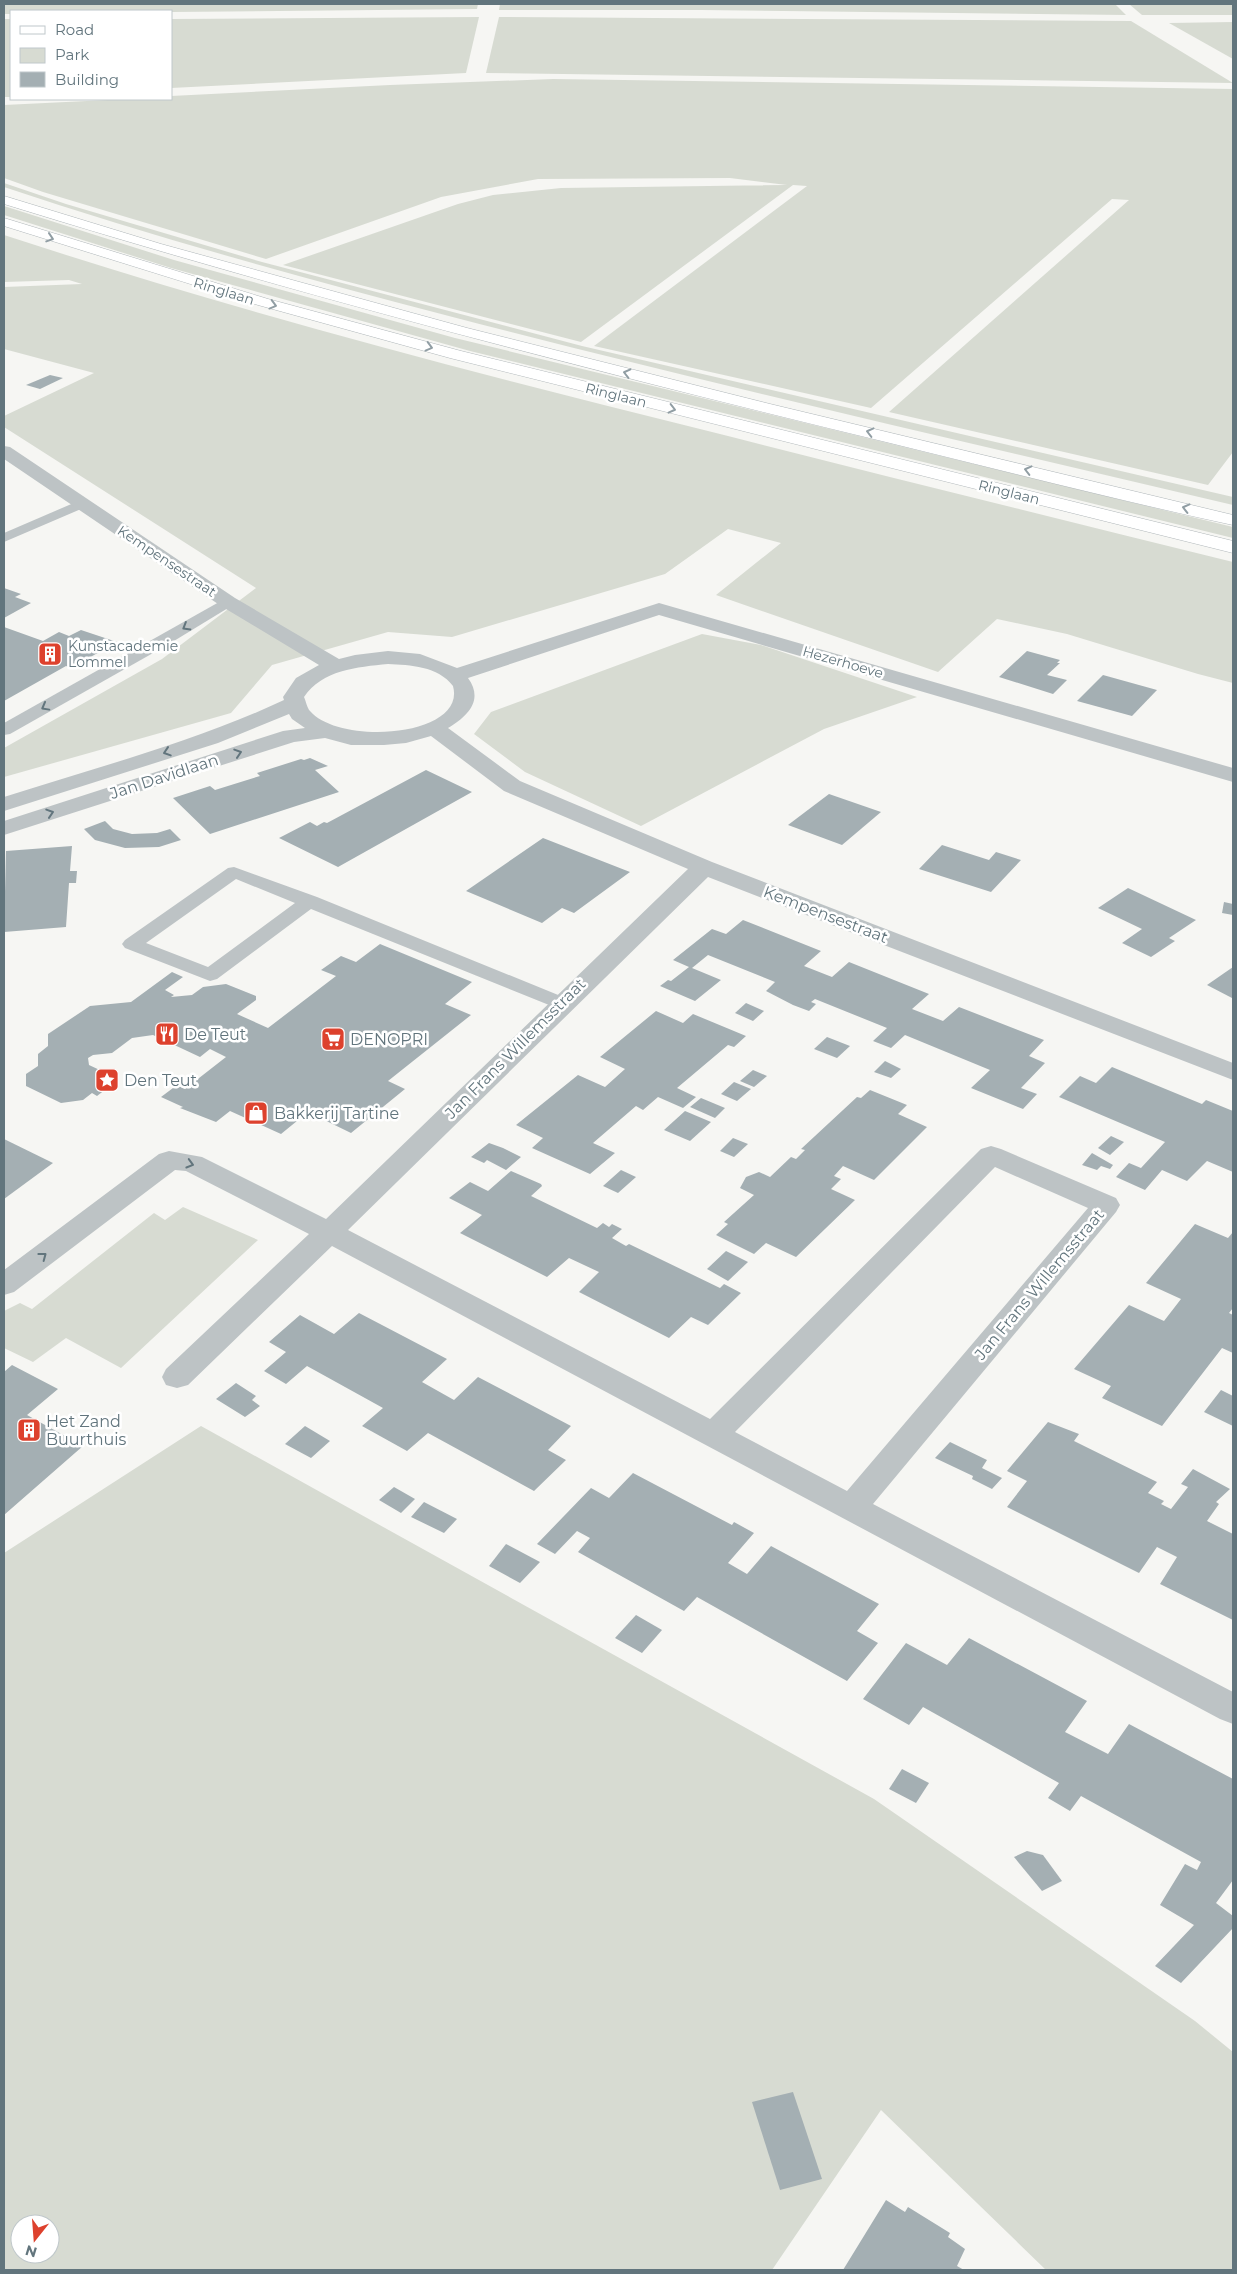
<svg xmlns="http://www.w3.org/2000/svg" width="1237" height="2274" font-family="Montserrat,sans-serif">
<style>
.green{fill:#d7dbd2;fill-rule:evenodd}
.building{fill:#a4afb3}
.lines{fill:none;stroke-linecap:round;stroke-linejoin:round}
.secondary-casing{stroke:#b0b7ba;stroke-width:1}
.service{fill:#bdc3c5;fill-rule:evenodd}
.minor{fill:#bdc3c5;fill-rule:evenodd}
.secondary{fill:#fff;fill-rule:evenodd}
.oneway{stroke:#919ea4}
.oneway2{stroke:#62757d}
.labels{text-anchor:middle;stroke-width:5;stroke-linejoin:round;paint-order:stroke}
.far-street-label{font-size:14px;fill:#62757d;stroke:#fff}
.far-poi-label{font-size:14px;fill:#62757d;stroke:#fff;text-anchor:start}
.street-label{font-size:16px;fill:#62757d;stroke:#fff}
.poi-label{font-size:16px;fill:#62757d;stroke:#fff;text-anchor:start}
</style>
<rect width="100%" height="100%" fill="#f6f6f3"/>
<!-- green -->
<g class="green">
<polygon points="4,4 478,4 477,9 171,12 11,11 11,14 4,14"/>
<polygon points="500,4 1115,4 1126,15 701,10 499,10"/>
<polygon points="1129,4 1233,4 1233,15 1142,15"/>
<polygon points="479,17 466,73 171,88 171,19"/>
<polygon points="499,17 1131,21 1233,83 486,73"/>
<rect x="4" y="19" width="7" height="78"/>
<polygon points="1233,22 1233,59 1169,23"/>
<polygon points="553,79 1233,89 1233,452 1208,485 889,412 1129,200 1112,199 871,408 594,346 807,186 793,185 581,342 283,265 458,204 493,195 561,188 787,185 730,178 538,179 441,197 266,259 43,192 4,178 4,105 128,99 171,99 171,96 390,85"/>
<path d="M4,183L66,204L262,262L582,346L1233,497V505C970,443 707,383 445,315C297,276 149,236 4,187Z"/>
<polygon points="4,206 174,260 455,338 1233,527 1233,538 470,351 171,268 4,215"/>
<path d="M4,235C233,310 466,371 700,429C877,474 1055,518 1233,562V683L1198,674L1067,634L997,619L938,672L716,595L781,543L728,529L665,574L452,637L388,632L272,665L231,713L4,777V748L162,659L256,588L4,427V416L94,373L4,349V287L82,284L69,280L4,282Z"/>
<polygon points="702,634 761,645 917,697 824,729 641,826 525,772 474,734 491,712"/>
<polygon points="183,1207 258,1240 121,1368 66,1338 33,1362 4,1348 4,1311 20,1303 32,1309 154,1213 165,1220"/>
<path d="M201,1426L874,1799L1195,2021L1233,2052V2270H1046L881,2110L772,2270H4V1553ZM20,2224H50V2254H20Z"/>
</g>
<!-- building -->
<g class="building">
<polygon points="50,375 63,378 40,389 26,385"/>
<polygon points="4,588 21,594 15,597 31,603 4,618"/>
<polygon points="4,627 43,641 59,632 69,636 81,630 117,642 71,668 66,666 4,701"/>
<polygon points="1027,651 1060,660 1057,663 1060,663 1047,675 1067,680 1053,694 999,677"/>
<polygon points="1103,675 1157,690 1132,716 1077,701"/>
<polygon points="310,758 328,766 315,770 339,792 210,834 173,798 210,786 215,790 260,776 257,773 301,759 304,760"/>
<polygon points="426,770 472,792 338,867 279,838 310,822 317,826 324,822 327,823"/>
<polygon points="829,794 881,812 842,845 788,825"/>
<polygon points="105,821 113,829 132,834 157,833 170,829 181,840 159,847 125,848 95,840 84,829"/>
<polygon points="543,838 630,872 574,913 562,908 542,923 466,891"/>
<polygon points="942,845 989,860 996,852 1021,860 991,892 919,869"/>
<polygon points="72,846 70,871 77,871 76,883 69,883 66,927 4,932 6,851"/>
<polygon points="1128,888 1196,920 1169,938 1175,941 1151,957 1122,943 1142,929 1098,908"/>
<polygon points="1224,902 1233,904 1233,915 1222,913"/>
<polygon points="743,920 821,951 804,966 832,977 849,962 929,994 912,1009 943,1021 959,1007 1044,1040 1029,1056 1045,1063 1021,1088 1037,1094 1023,1109 971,1088 990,1070 905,1035 891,1048 873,1041 887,1028 815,999 811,1002 816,1004 809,1011 793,1005 766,991 775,982 708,955 692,968 721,980 695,1001 660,986 668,980 671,981 689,967 673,960 712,929 726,934"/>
<polygon points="380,944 472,982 445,1004 471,1015 388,1081 405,1089 351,1133 308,1112 281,1134 230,1111 216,1122 180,1108 183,1107 161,1097 177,1085 185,1089 226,1057 210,1049 200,1057 153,1035 132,1038 112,1053 93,1055 88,1058 89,1065 119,1079 97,1096 92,1093 83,1100 61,1103 26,1086 26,1074 38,1066 38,1054 48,1046 48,1034 90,1006 131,1002 172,972 183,977 165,990 174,995 171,997 192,995 203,987 226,984 256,996 256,1000 237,1014 268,1028 336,976 321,970 341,956 356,962"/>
<polygon points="1233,967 1233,997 1232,998 1207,985"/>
<polygon points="746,1003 764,1011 753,1021 735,1013"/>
<polygon points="656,1011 683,1023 693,1014 746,1036 734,1047 728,1045 677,1088 696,1097 683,1108 658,1097 643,1110 636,1106 593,1143 615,1153 590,1174 532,1148 543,1138 516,1125 578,1075 605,1087 625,1069 600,1057"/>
<polygon points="827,1037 850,1046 837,1058 814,1049"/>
<polygon points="885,1061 901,1069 891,1078 874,1072"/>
<polygon points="1112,1067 1202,1104 1206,1100 1233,1111 1233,1172 1207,1161 1187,1181 1162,1170 1145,1190 1116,1177 1129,1163 1141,1168 1165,1142 1059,1097 1080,1076 1096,1083"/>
<polygon points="753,1070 767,1076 754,1087 740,1081"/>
<polygon points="734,1082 751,1089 737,1101 721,1094"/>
<polygon points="870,1090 907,1105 898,1114 927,1127 874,1180 843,1166 834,1176 841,1179 831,1189 855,1200 796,1257 766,1243 754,1254 716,1235 728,1224 724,1222 754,1195 740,1188 746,1177 759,1172 770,1177 791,1157 796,1159 805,1150 801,1149 857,1097 861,1098"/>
<polygon points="701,1098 725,1108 715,1118 690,1107"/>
<polygon points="685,1111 711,1122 690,1141 664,1130"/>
<polygon points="1111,1136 1124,1142 1110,1155 1098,1148"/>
<polygon points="733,1138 748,1144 734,1157 720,1151"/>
<polygon points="4,1139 53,1163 4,1199"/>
<polygon points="489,1143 503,1148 521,1157 506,1170 487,1160 484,1163 471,1157"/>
<polygon points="1092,1153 1113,1165 1110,1169 1101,1166 1097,1170 1082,1165"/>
<polygon points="621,1170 636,1177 618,1193 603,1186"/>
<polygon points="511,1171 541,1184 542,1186 531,1196 597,1228 603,1223 609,1227 612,1224 622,1229 612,1238 626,1246 629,1244 720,1288 724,1284 741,1293 708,1325 691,1317 669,1338 579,1292 599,1272 569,1258 547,1277 460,1233 482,1215 449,1198 470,1182 488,1191"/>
<polygon points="1195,1224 1228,1238 1233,1232 1233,1308 1229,1313 1233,1315 1233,1353 1222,1348 1162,1426 1102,1398 1111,1386 1074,1369 1129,1305 1164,1321 1181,1299 1146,1283"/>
<polygon points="726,1251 748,1262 728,1281 707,1269"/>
<polygon points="359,1313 447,1359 422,1382 454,1400 478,1377 571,1426 548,1450 566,1460 534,1491 428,1433 407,1451 362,1426 383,1408 307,1366 286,1384 264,1371 286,1352 269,1342 300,1315 334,1334"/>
<polygon points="12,1365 58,1389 27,1415 83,1446 4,1515 4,1372"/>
<polygon points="236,1383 256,1396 252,1400 260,1406 245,1417 216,1399"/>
<polygon points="1221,1390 1233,1396 1233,1426 1204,1412"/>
<polygon points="1048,1422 1079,1434 1074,1441 1157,1482 1148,1493 1164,1501 1161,1504 1171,1509 1188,1487 1181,1484 1193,1469 1230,1489 1216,1502 1219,1504 1207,1521 1233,1534 1233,1620 1160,1584 1177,1557 1157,1547 1139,1573 1007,1507 1027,1481 1007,1471"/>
<polygon points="305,1426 330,1441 311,1458 285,1444"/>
<polygon points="950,1442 987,1460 982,1468 1002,1478 992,1489 972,1479 973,1476 935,1458"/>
<polygon points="633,1473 732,1525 734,1522 754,1533 728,1563 747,1574 771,1546 879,1604 857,1631 878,1643 847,1681 697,1597 684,1611 578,1552 590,1538 577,1531 555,1554 537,1544 591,1488 609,1498"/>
<polygon points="394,1487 415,1499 401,1513 379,1500"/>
<polygon points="424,1502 457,1519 444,1533 411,1517"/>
<polygon points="506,1544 540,1562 520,1583 489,1566"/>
<polygon points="636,1615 662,1630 642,1653 615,1638"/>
<polygon points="969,1638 1087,1701 1065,1732 1108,1754 1129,1724 1233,1779 1233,1880 1216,1903 1233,1916 1233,1928 1181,1983 1155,1966 1194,1925 1160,1905 1185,1864 1197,1870 1201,1862 1081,1796 1070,1811 1048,1798 1059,1783 923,1707 909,1725 863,1699 906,1643 947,1665"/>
<polygon points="902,1769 929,1783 916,1803 889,1789"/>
<polygon points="1027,1851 1043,1855 1062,1881 1042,1891 1014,1857"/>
<polygon points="793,2092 822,2179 780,2190 752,2102"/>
<polygon points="886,2200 905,2212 908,2207 950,2233 948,2237 965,2249 957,2266 964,2270 843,2270"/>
</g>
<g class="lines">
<!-- secondary casing -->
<g class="secondary-casing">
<g id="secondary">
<path d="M4,196L161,244L467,328L770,404L1233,515V525C1117,500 1001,470 886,442C589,370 295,294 4,204Z"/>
<polygon points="4,218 268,299 461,351 1233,541 1233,553 450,358 258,305 4,226"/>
</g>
</g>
<!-- service -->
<g class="service">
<polygon points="83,499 90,503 88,506 4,542 4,533"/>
<polygon points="228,597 233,599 236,602 233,605 169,644 10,734 4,735 4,723"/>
<path d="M234,867L317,897L568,999L571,1003L568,1007L561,1009L554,1007L311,909L217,979L210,981L125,948L122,944L125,940L228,868ZM236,879L295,903L208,967L146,943Z"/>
</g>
<!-- minor -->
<path class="minor" d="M4,446L10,447L235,598L339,659L355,655L388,651L420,654L457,668L659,603L1233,768V782L659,615L468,678C484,700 468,716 448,728L520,781L712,862L1233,1063V1080L708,877L348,1230L710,1419L981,1149L991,1146L1001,1149L1116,1198L1120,1205L1116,1212L873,1504L1233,1692V1724L1220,1719L332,1246L188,1385L177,1388L166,1385L162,1377L166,1369L309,1234L186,1171L175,1170L14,1292L4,1295V1270L159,1154L169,1151L202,1157L326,1219L688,869L504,791L431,736L406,743L384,745H351L325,738L294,742L4,835V821L283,731L305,728L292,719L289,714L218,743L4,811V797C97,767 195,742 284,700L283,697L296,678L319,665L221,606L4,459ZM388,664C410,665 438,666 453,686C467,737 340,746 310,711C307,708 306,701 304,697C322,670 357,667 388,664ZM995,1167L1088,1208L847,1491L735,1432Z"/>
<!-- secondary -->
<use href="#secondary" class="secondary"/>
</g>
<!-- one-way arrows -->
<defs><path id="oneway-chevron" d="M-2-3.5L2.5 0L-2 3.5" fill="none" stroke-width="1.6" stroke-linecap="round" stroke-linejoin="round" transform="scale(1.25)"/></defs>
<g class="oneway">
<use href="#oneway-chevron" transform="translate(50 238) rotate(18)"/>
<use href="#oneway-chevron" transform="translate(273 305) rotate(15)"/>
<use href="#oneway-chevron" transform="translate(429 347) rotate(15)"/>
<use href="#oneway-chevron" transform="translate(627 373) rotate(-166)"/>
<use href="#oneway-chevron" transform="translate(672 409) rotate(14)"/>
<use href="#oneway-chevron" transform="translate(870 432) rotate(-166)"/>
<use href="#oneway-chevron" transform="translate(1028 470) rotate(-166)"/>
<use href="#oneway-chevron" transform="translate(1186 508) rotate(-166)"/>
</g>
<g class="oneway2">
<use href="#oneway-chevron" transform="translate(186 627) rotate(149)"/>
<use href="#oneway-chevron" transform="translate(45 707) rotate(151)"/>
<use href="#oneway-chevron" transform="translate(167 752) rotate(162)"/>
<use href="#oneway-chevron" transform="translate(238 753) rotate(-18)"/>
<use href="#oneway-chevron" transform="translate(50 813) rotate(-18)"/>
<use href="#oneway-chevron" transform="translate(190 1164) rotate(16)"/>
<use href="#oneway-chevron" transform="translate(43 1256) rotate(-37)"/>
</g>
<!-- icons -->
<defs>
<g id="building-square" transform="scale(1.25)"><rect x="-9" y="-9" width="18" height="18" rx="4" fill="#dd412d" stroke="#fff"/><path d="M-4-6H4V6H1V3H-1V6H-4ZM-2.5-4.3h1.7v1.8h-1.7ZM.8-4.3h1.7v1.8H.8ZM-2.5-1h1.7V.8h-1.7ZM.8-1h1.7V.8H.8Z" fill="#fff"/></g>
<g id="restaurant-square" transform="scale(1.25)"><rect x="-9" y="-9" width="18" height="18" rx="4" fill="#dd412d" stroke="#fff"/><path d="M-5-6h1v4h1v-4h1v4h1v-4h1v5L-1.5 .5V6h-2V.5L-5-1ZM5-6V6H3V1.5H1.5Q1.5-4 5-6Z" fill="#fff"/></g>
<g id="supermarket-square" transform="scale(1.25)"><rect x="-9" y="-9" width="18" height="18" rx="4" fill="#dd412d" stroke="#fff"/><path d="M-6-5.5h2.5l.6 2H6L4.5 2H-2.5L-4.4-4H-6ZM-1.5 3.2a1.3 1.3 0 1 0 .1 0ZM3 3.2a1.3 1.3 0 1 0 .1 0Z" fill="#fff"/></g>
<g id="sight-square" transform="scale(1.25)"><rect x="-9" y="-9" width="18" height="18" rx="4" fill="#dd412d" stroke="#fff"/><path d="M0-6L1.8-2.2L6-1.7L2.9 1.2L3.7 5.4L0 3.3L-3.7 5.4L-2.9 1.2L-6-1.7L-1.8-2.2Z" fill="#fff"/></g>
<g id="shop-square" transform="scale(1.25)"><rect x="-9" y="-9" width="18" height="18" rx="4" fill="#dd412d" stroke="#fff"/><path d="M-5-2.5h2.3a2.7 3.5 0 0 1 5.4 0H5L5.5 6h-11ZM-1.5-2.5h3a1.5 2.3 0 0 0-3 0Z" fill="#fff"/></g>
</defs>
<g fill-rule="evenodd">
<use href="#building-square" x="50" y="654"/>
<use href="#restaurant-square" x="167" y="1034"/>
<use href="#supermarket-square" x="333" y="1039"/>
<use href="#sight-square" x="107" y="1080"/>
<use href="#shop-square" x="256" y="1113"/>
<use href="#building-square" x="29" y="1430"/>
</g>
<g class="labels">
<!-- far-street labels -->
<g class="far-street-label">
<text transform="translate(224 291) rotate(17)" y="5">Ringlaan</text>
<text transform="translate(616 395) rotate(14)" y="5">Ringlaan</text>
<text transform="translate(1009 492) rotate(14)" y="5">Ringlaan</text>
<text transform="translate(167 561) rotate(34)" y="5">Kempensestraat</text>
<text transform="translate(843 662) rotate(16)" y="5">Hezerhoeve</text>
</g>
<!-- far-poi labels -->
<g class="far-poi-label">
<text x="68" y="651">Kunstacademie<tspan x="68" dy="16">Lommel</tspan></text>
</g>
<!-- street labels -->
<g class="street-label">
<text transform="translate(164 776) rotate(-18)" y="6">Jan Davidlaan</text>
<text transform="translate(826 914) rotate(21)" y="6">Kempensestraat</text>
<text transform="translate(515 1048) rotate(-45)" y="6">Jan Frans Willemsstraat</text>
<text transform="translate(1039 1284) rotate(-50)" y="6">Jan Frans Willemsstraat</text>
</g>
<!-- poi labels -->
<g class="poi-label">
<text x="184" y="1040">De Teut</text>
<text x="350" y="1045">DENOPRI</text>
<text x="124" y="1086">Den Teut</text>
<text x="274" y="1119">Bakkerij Tartine</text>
<text x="46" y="1427">Het Zand<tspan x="46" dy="18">Buurthuis</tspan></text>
</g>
</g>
<!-- border -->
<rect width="1237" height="2274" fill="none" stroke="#62757d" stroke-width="10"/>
<!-- legend -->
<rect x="10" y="10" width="162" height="90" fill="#ffffff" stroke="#c0c8cb"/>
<rect x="20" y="26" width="25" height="8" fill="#ffffff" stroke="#c0c8cb"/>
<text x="55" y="35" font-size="15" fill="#62757d">Road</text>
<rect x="20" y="48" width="25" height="15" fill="#d7dbd2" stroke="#c0c8cb"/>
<text x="55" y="60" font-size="15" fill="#62757d">Park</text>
<rect x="20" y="72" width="25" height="15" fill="#a4afb3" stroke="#c0c8cb"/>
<text x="55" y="85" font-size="15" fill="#62757d">Building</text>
<!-- north arrow -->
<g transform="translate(35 2239) rotate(197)"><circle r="24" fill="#ffffff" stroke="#c0c8cb"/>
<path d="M0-4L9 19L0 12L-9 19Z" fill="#dd412d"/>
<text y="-8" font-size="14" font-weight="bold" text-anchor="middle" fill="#62757d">N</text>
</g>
</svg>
